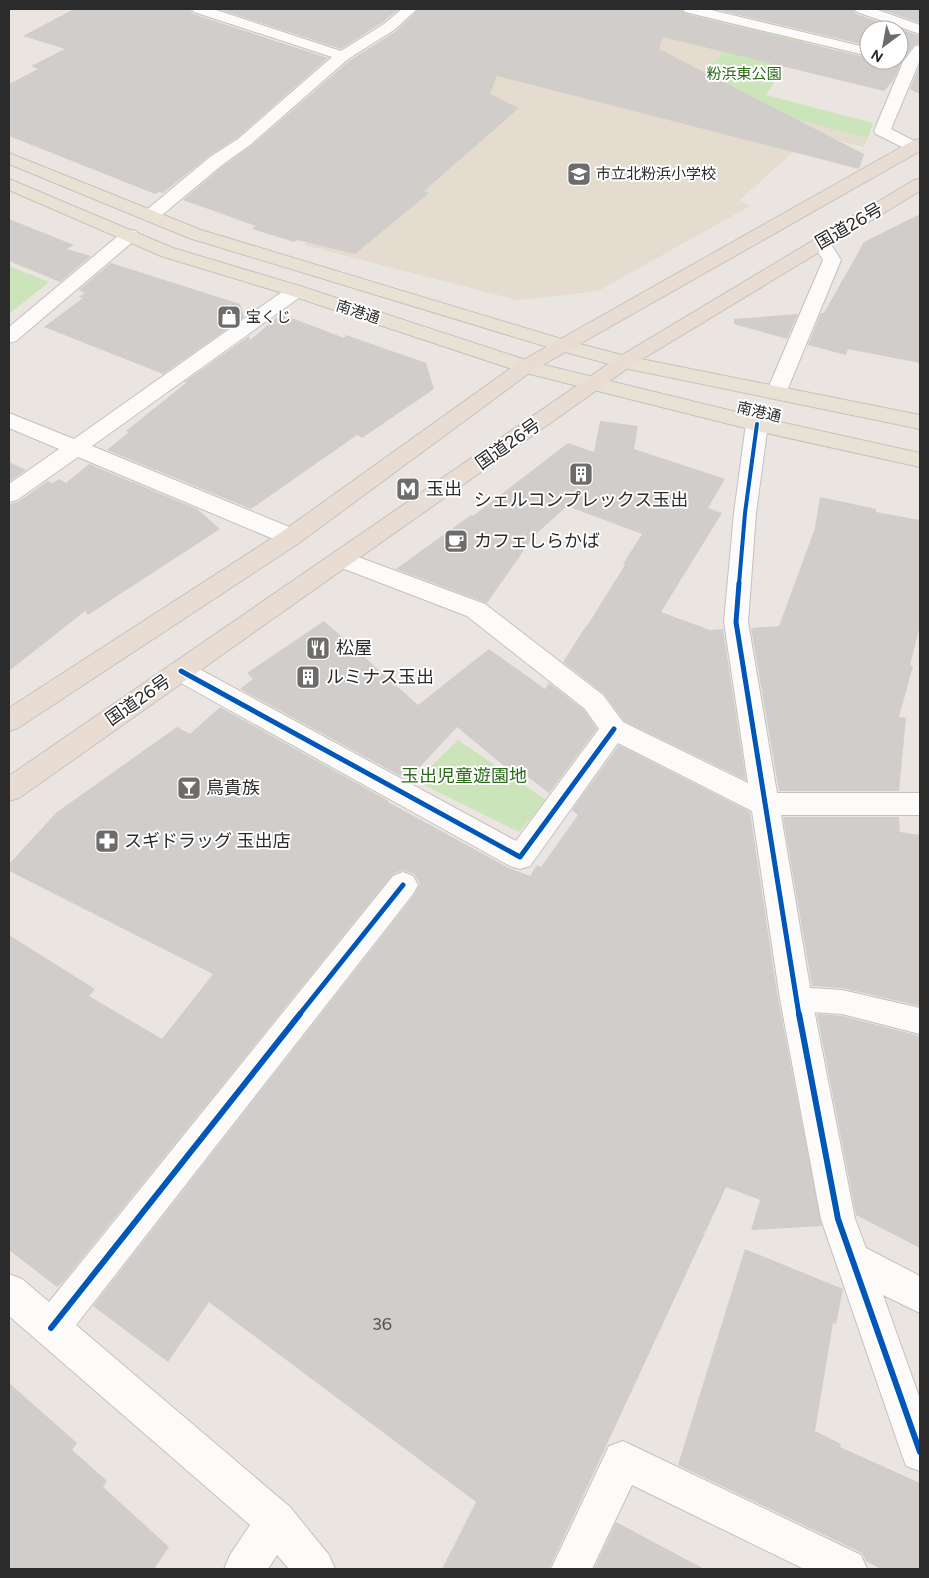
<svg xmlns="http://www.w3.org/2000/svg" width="929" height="1578" font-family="Figtree,'Noto Sans JP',sans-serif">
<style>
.education{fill:#e4dcce}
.green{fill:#cce4b9}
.building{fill:#d0cdca}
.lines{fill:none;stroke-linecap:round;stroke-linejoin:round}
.lane-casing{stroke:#c3c1c1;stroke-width:2}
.street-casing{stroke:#c3c1c1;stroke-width:2}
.primary-casing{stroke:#c5c3c1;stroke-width:2}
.highway-casing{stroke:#c5c3c1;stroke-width:2}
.lane{fill:#fcfbfa;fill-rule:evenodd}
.street{fill:#fcfbfa;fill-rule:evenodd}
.primary{fill:#e7e2d4;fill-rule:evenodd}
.highway{fill:#e9dcd3;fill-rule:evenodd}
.cycleway-far2-casing{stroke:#fff;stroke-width:6}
.cycleway-far1-casing{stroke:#fff;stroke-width:8}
.cycleway-casing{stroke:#fff;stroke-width:9}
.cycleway-far2{stroke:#0057b8;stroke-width:4}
.cycleway-far1{stroke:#0057b8;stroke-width:5}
.cycleway{stroke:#0057b8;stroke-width:6}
.labels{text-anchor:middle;stroke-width:4;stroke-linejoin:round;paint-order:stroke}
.far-park-label{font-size:15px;fill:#2c691a;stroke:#fff}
.far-poi-label{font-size:15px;fill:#2b2b2b;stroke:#fff;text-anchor:start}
.far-street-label{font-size:15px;fill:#2b2b2b;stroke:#fff}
.street-label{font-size:18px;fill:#2b2b2b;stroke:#fff}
.poi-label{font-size:18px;fill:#2b2b2b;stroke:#fff;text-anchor:start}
.park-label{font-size:18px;fill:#2c691a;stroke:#fff}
.near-number-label{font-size:18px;fill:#555454}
</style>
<rect width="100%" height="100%" fill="#eae5e0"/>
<!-- education -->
<polygon class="education" points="586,9 678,9 750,27 684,90 868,138 864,147 813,134 740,200 750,206 598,291 517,300 304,245 346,202 512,58 565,26"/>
<!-- green -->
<g class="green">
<polygon points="750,27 805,40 783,68 766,95 873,123 868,138 684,90"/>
<polygon points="9,266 49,282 9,314"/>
<polygon points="458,740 546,800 519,832 416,781"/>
</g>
<!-- building -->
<g class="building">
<polygon points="74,9 190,9 193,14 328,58 237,138 209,156 163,193 159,192 155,194 9,136 9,84 38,69 31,66 65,49 23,36"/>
<polygon points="218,9 399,9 383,22 341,49"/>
<polygon points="419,9 681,9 685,14 869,58 869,60 899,60 899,30 869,30 869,46 714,9 853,9 856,14 920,36 920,43 914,45 902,61 893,81 884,91 663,37 659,49 864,154 859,169 497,76 490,94 519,108 424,191 429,193 355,254 297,240 294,242 252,229 256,226 183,200 223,166 251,146 349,61 395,32"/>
<polygon points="880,9 920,9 920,23"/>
<polygon points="920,64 920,94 910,89"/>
<polygon points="920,214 920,363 848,349 846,355 808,345 821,313 824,313 864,242"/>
<polygon points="9,219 74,245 67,249 91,256 60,282 9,261"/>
<polygon points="111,263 240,304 244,317 163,374 44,327 83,298 79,297 85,293 79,290"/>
<polygon points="281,314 344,338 346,335 426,363 434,389 362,438 357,435 251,509 107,450 129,432 126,431 186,383 184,382 249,336 250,340"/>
<polygon points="798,314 787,339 734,324 734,319"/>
<polygon points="600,421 638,426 634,449 725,479 708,508 722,513 661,612 710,630 723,629 746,780 624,721 604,694 563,662 586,626 587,626 625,565 623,564 642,534 567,506 534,536 487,603 396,569 471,515 473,516 568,443 594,452"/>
<polygon points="9,462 26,470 9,482"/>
<polygon points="89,464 197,509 220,529 88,615 85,611 9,671 9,504 18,502 48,481 53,483 59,479 66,483"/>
<polygon points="820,497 876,509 876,512 920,520 920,626 910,665 913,666 899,717 906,718 899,791 779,791 751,628 779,626 815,528"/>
<polygon points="324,621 418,705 489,649 545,689 549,683 584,710 597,729 549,793 520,771 515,775 457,727 408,780 240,689 253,679 247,673"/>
<polygon points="220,707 389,801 388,802 509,868 530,876 537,865 541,867 578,815 572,810 619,745 750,812 778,999 822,1226 751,1230 760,1200 726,1187 706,1231 702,1232 705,1233 549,1569 442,1569 476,1502 209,1302 168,1362 93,1306 414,895 420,884 414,874 402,870 392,875 62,1283 57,1287 9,1250 9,935 95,989 89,996 162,1039 213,974 9,871 9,864 57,812 177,727 190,734"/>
<polygon points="783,817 899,817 900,832 920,835 920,1006 842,988 812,986"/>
<polygon points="817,1014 842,1016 920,1036 920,1248 856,1215"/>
<polygon points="745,1249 843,1289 836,1324 833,1323 815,1431 841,1444 840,1447 920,1483 920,1569 881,1569 866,1561 862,1553 678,1465"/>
<polygon points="9,1383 77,1443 72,1450 107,1481 103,1487 169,1547 154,1569 9,1569"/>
<polygon points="616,1522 704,1569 594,1569"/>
</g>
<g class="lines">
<!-- lane casing -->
<g class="lane-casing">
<polygon id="lane" points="796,987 842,990 920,1008 920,1034 842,1014 796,1011 787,1008 783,999 787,990"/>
</g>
<!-- street casing -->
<g class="street-casing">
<g id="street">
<polygon points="192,9 213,9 341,51 384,24 402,9 417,9 394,30 348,59 250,145 222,165 156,220 150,221 144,220 141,216 144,212 210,157 238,139 332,57 194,12"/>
<polygon points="683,9 707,9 869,48 869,56 685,12"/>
<polygon points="855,9 875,9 920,25 920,34 857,12"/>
<polygon points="920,45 920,60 891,129 920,144 920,152 914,153 876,134 874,131 903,62 915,46"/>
<polygon points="130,230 136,231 139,235 136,239 16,341 9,343 9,327 124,231"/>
<polygon points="821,237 827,238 841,260 786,393 783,398 776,399 769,398 766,393 823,260 812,242 815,238"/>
<polygon points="296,285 303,287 306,291 303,295 92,446 299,531 303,537 299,543 291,545 283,543 78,457 17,500 9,502 9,484 59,449 9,428 9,413 74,439 289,287"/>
<polygon points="757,417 765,419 768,424 756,513 748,622 777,793 920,793 920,815 781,815 812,999 855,1219 866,1248 920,1276 920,1313 883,1295 920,1399 920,1471 906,1466 901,1452 821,1219 780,999 752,811 618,743 530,866 520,869 510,866 172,678 168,671 172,664 181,661 190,664 516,841 599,729 585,709 467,616 334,565 330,559 334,553 342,551 485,604 603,695 623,722 748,783 724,622 734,513 746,424 749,419"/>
<polygon points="403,872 413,876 418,885 413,894 76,1325 290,1507 329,1555 335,1569 289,1569 277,1555 268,1569 224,1569 230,1555 250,1525 9,1316 9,1274 22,1279 49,1302 393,876"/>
<polygon points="623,1441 861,1555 867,1569 804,1569 632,1485 592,1569 551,1569 609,1446"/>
</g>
</g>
<!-- primary casing -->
<g class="primary-casing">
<g id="primary">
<polygon points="9,153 201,230 568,341 626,356 920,415 920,429 624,368 554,349 189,238 9,164"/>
<polygon points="9,179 173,248 303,287 532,362 757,417 920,453 920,467 757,431 518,371 289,295 161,256 9,190"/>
</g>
</g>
<!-- highway casing -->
<g class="highway-casing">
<g id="highway">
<polygon points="920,139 920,151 532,371 299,543 18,728 9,731 9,708 283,531 518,363 914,140"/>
<polygon points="920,179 920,191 631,366 19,798 9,801 9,776 617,358 914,180"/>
</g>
</g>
<!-- lane -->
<use href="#lane" class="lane"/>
<!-- street -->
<use href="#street" class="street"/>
<!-- primary -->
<use href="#primary" class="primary"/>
<!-- highway -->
<use href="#highway" class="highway"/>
<!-- cycleway-far2 casing -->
<g class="cycleway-far2-casing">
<polyline id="cycleway-far2" points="739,584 745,513 757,424"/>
</g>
<!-- cycleway-far1 casing -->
<g class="cycleway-far1-casing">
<g id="cycleway-far1">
<polyline points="739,583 736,622 799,1015"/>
<polyline points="181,671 520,857 614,729"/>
<polyline points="299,1015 403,885"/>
</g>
</g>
<!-- cycleway casing -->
<g class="cycleway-casing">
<g id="cycleway">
<polyline points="799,1014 838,1219 920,1452"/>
<polyline points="51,1328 300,1014"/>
</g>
</g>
<!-- cycleway-far2 -->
<use href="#cycleway-far2" class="cycleway-far2"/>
<!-- cycleway-far1 -->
<use href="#cycleway-far1" class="cycleway-far1"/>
<!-- cycleway -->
<use href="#cycleway" class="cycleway"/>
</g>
<!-- icons -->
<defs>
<g id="school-square" transform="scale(1.25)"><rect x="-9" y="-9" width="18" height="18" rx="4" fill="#6e6c6a" stroke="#fff"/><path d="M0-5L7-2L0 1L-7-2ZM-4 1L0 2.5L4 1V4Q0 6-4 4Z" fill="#fff"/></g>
<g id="shop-square" transform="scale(1.25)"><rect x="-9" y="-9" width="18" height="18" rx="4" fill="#6e6c6a" stroke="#fff"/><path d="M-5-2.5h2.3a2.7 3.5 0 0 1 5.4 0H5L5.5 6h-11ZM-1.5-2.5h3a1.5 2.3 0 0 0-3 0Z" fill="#fff"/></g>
<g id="building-square" transform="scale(1.25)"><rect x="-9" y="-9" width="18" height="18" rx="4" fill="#6e6c6a" stroke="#fff"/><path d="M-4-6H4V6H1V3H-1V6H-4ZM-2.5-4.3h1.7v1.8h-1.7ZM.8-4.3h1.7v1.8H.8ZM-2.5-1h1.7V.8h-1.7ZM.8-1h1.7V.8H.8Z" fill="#fff"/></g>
<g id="metro-square" transform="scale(1.25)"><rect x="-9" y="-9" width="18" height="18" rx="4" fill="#6e6c6a" stroke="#fff"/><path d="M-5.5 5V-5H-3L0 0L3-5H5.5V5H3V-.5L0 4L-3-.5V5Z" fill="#fff"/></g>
<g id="cafe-square" transform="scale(1.25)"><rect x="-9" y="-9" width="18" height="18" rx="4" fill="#6e6c6a" stroke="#fff"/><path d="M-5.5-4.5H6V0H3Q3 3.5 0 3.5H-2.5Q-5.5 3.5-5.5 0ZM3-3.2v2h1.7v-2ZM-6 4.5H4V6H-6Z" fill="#fff"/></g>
<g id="restaurant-square" transform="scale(1.25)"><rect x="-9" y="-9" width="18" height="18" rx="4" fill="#6e6c6a" stroke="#fff"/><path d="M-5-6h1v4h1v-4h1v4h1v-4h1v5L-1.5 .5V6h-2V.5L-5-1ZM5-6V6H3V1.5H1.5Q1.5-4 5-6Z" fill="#fff"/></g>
<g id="bar-square" transform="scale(1.25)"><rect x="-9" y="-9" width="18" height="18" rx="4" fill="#6e6c6a" stroke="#fff"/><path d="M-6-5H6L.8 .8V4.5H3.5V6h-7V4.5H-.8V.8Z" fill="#fff"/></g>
<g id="pharmacy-square" transform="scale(1.25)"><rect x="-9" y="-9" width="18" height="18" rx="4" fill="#6e6c6a" stroke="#fff"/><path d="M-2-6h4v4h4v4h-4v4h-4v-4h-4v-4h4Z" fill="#fff"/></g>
</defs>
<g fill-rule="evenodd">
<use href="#school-square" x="579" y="174"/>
<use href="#shop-square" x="229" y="317"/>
<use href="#building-square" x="581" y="474"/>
<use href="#metro-square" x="408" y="489"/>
<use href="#cafe-square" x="456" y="541"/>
<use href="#restaurant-square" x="318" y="648"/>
<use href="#building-square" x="308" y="677"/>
<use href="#bar-square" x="189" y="788"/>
<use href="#pharmacy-square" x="107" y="841"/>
</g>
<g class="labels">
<!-- far-park labels -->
<g class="far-park-label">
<text x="744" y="79">粉浜東公園</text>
</g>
<!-- far-poi labels -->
<g class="far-poi-label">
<text x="596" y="179">市立北粉浜小学校</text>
<text x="246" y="322">宝くじ</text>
</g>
<!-- far-street labels -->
<g class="far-street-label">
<text transform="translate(358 312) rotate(18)" y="5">南港通</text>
<text transform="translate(759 412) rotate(13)" y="5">南港通</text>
</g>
<!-- street labels -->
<g class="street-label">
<text transform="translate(849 226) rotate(-30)" y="6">国道26号</text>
<text transform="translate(508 444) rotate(-35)" y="6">国道26号</text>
<text transform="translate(138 700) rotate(-35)" y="6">国道26号</text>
</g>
<!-- poi labels -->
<g class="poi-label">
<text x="426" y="495">玉出</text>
<text x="581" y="506" text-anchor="middle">シェルコンプレックス玉出</text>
<text x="474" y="547">カフェしらかば</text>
<text x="336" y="654">松屋</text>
<text x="326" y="683">ルミナス玉出</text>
<text x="206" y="794">鳥貴族</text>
<text x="124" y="847">スギドラッグ 玉出店</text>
</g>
<!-- park labels -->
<g class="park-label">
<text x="464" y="782">玉出児童遊園地</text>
</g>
<!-- near-number labels -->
<g class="near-number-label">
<text x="382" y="1330">36</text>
</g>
</g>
<!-- border -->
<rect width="929" height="1578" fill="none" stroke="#2b2b2b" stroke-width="20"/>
<!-- north arrow -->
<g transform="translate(884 45) rotate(212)"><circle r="24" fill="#ffffff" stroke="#aaaaaa"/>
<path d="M0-4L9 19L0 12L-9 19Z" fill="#6e6c6a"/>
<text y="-8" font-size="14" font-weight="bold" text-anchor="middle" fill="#2b2b2b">N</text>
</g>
</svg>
